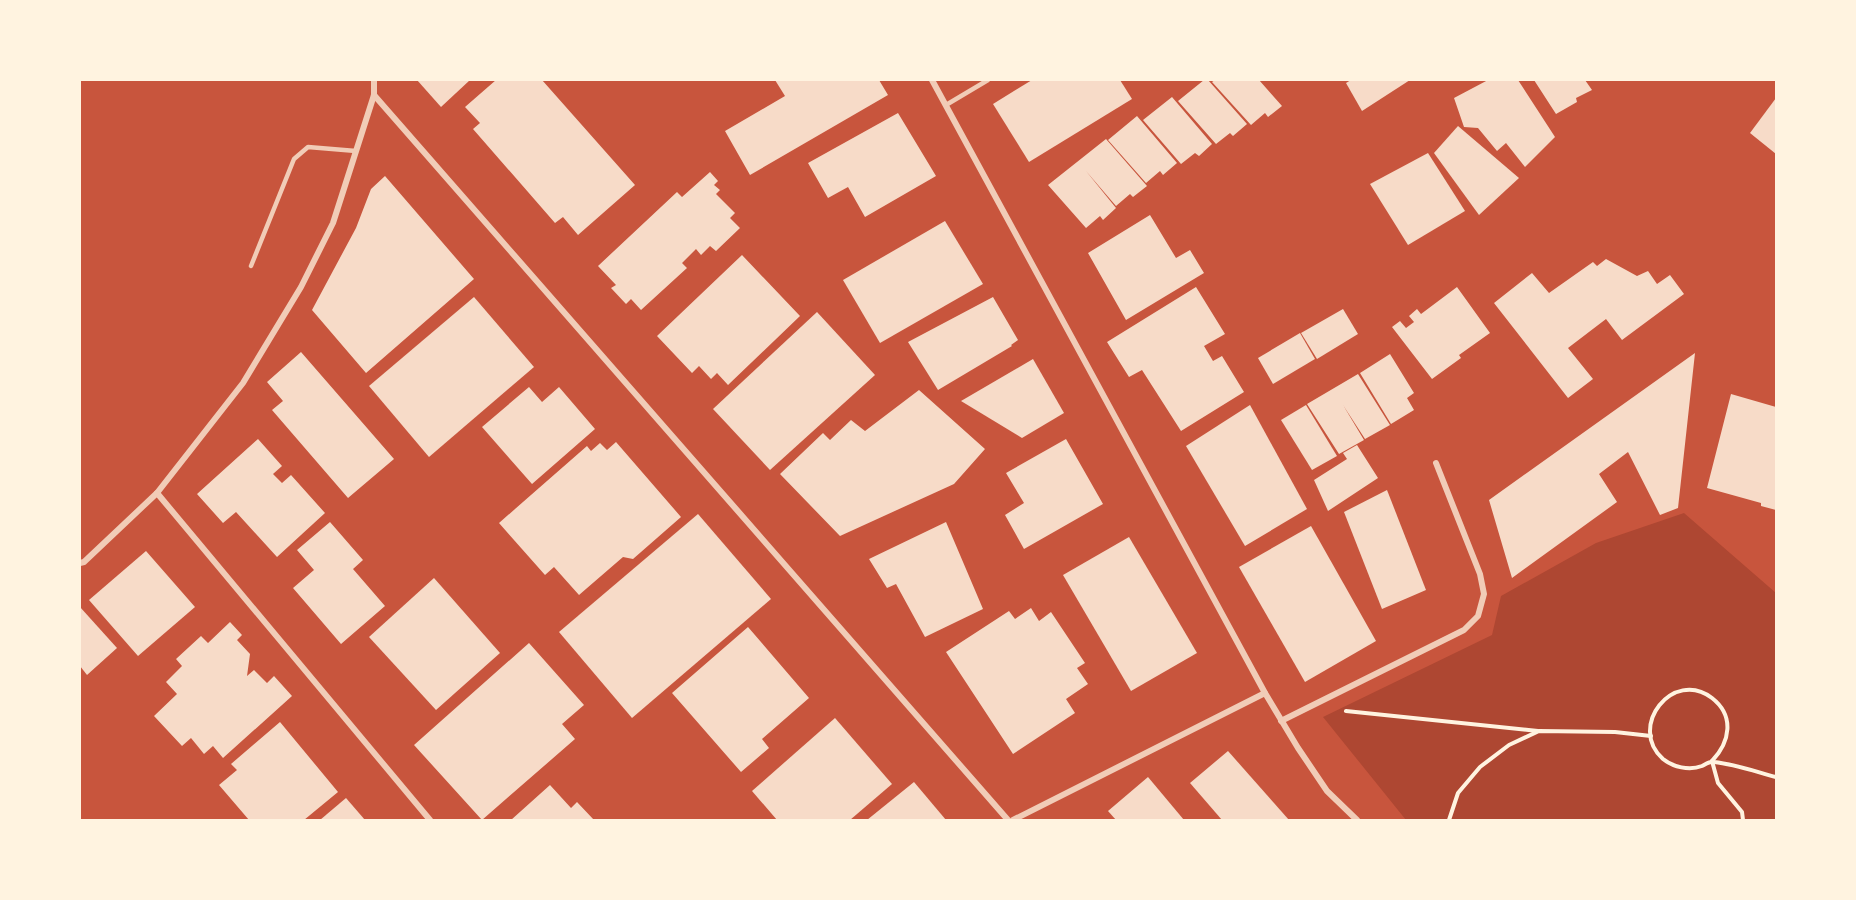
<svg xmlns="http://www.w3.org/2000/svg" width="1856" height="900" font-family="'DejaVu Sans',sans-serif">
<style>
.green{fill:#ae4732}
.building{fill:#f7dbc8}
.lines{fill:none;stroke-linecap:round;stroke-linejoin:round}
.path{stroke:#fff3e0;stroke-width:4}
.service{stroke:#f1ccb7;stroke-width:4.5}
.minor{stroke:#f1ccb7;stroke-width:6}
</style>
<rect width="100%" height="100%" fill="#c8553d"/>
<!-- green -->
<polygon class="green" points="1684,513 1776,593 1776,820 1406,820 1323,717 1492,635 1501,596 1596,543"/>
<!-- building -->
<g class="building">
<polygon points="417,80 470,80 441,107"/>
<polygon points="496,80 542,80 635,185 578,235 563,217 555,223 473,129 480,123 465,107"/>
<polygon points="775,80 879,80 888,95 750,175 725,131 785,96"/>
<polygon points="1032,80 1120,80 1132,99 1029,162 993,104"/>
<polygon points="1204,80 1208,80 1247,124 1233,136 1230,133 1216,144 1178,101"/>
<polygon points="1215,80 1259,80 1282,106 1268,117 1265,113 1251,125 1212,82"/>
<polygon points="1351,80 1410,80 1362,111 1346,83"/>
<polygon points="1488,80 1518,80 1555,137 1525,167 1506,143 1497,151 1478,128 1464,127 1454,98"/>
<polygon points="1534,80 1585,80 1592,90 1576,98 1577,102 1556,114"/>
<polygon points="1172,97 1212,144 1199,156 1195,153 1181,164 1143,120"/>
<polygon points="1776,98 1776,154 1750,133"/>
<polygon points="898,113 936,176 865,217 848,187 828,198 808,163"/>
<polygon points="1137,116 1177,163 1163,175 1160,171 1146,183 1108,140"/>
<polygon points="1458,126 1519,178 1479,215 1434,153"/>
<polygon points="1106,139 1147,186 1133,197 1130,194 1116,206 1086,171 1116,208 1103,220 1100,216 1086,228 1048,185"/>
<polygon points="1428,153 1465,211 1408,245 1370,184"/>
<polygon points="710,172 718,181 714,185 720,190 716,194 735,213 730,218 740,228 716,251 710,246 701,255 696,249 682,263 687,268 641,310 631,299 626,304 611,288 616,285 598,266 677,192 682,197"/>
<polygon points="385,176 474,279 366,373 312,310 356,228 371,189"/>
<polygon points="1150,215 1176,258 1190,250 1204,273 1126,320 1088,253"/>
<polygon points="945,221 983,284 880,343 843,280"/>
<polygon points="742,255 800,316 728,385 717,373 711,379 699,366 692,373 657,336"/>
<polygon points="1606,259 1637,276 1648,271 1657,284 1670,275 1684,294 1622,340 1606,319 1568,348 1593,379 1568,398 1494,303 1532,273 1549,293 1593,262 1597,266"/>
<polygon points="1196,287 1225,334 1204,346 1213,361 1222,356 1244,392 1181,431 1142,370 1129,377 1107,342"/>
<polygon points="1457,287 1490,333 1459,355 1461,358 1432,379 1392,327 1400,321 1406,328 1414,322 1409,316 1417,309 1421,314"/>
<polygon points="474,297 534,367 429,457 369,386"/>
<polygon points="993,297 1018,340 1011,345 1012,346 938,390 908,342"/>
<polygon points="1343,309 1358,334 1317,359 1301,333"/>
<polygon points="817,312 875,375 770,470 713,409"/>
<polygon points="1300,333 1315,359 1273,384 1258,358"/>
<polygon points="301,352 394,459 348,498 272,410 283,401 267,382"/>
<polygon points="1695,353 1678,508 1660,515 1628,452 1599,474 1617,502 1512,578 1489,500"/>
<polygon points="1390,354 1414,393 1407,398 1414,410 1391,424 1360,373"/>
<polygon points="1033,359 1064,413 1022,438 961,401"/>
<polygon points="1358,374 1390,425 1365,439 1343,405 1364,440 1339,454 1307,404"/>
<polygon points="529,387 542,402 559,387 595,429 532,484 482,427"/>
<polygon points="919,390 985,449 954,484 840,536 780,474 823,433 830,440 851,420 865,431"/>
<polygon points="1731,394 1776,407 1776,510 1761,506 1761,503 1707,488"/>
<polygon points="1250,405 1307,509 1245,546 1186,446"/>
<polygon points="1306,405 1337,456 1312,470 1281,420"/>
<polygon points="258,439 282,466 273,474 282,483 291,475 325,513 277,557 236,512 223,523 197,494"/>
<polygon points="1066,439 1103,504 1024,549 1005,515 1024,503 1006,473"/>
<polygon points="616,442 681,517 633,559 623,557 579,595 554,567 545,575 499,523 587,446 591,451 600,443 607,450"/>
<polygon points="1357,445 1378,478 1328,511 1314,480 1347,459 1343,453"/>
<polygon points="1387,490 1426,590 1382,609 1344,512"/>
<polygon points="698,514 771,599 632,718 559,632"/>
<polygon points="330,522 363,560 353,569 385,606 341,644 293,588 314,570 297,550"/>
<polygon points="946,522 983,609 925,637 896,584 887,588 869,559"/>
<polygon points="1311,526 1376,641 1305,682 1239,567"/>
<polygon points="1129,537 1197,653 1131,691 1063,575"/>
<polygon points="146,551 195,607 138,656 89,600"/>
<polygon points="434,578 500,653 436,710 369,637"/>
<polygon points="80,607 117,648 87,675 80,666"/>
<polygon points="1031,608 1039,621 1051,612 1085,663 1077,668 1088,684 1066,699 1075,713 1013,754 946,652 1009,611 1015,619"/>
<polygon points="230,622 242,635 237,640 250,654 247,676 254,670 267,683 274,676 292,696 223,758 213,746 204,754 191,738 182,746 154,716 177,694 166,682 182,666 176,659 201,636 208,643"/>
<polygon points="748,627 809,698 762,739 769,748 741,772 672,693"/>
<polygon points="529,643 584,705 562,724 575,739 482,820 414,745"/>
<polygon points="835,718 892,784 850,820 777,820 752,791"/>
<polygon points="280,722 338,792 304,820 249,820 219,785 237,770 231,764"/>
<polygon points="1228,751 1289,820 1222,820 1190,783"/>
<polygon points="1148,777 1184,820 1116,820 1108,811"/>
<polygon points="914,782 946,820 867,820"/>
<polygon points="550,785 571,808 577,802 594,820 511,820"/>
<polygon points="346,798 365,820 320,820"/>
</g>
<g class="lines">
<!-- path -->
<g class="path">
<polyline points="1346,711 1538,731"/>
<path d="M1712,761C1730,742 1735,716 1712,698C1673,668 1627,727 1663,759C1673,767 1689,771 1702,766C1706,764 1710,761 1714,762C1734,764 1757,772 1776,777"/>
<polyline points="1712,761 1718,783 1742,812 1743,820"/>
<polyline points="1449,820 1458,793 1480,767 1509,745 1539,731 1615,732 1651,736"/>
</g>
<!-- service -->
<g class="service">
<polyline points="946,105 988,80"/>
<polyline points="251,266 294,159 308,147 356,151"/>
</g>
<!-- minor -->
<g class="minor">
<polyline points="932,80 1265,693 1298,748 1327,791 1357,820"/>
<polyline points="374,95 1008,820"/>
<polyline points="157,493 430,820"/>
<polyline points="80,563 84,562 157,493 243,383 301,287 333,223 374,95 374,80"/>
<polyline points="1281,721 1464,630 1478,616 1484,594 1480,574 1436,463"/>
<polyline points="1013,820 1265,693"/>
</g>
</g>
<!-- border -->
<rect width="1856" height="900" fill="none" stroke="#fff3e0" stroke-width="162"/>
</svg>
